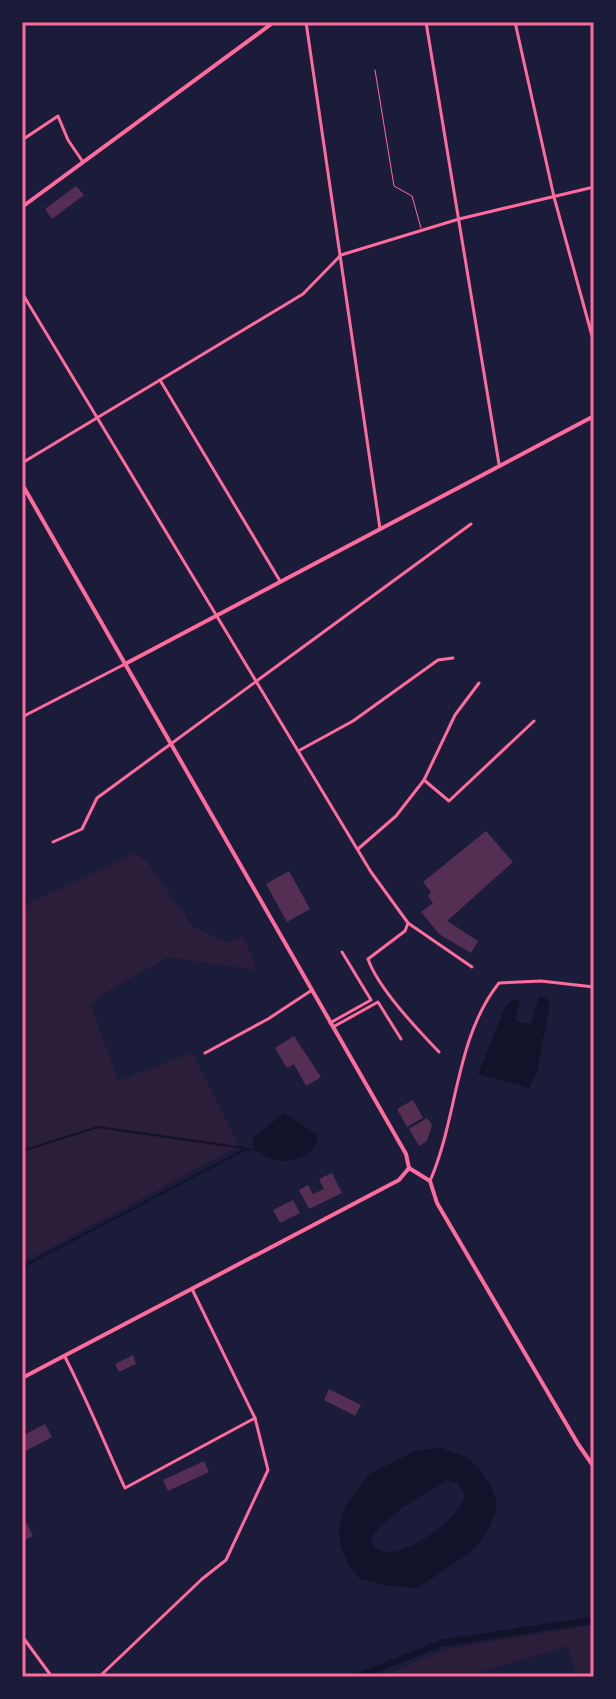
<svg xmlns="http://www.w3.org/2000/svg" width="616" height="1699" font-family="Helvetica,sans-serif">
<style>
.green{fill:#2a1e3b}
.water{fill:#12122b;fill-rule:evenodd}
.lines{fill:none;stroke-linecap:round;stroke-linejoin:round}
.stream{stroke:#12122b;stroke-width:2}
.canal{stroke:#12122b;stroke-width:7}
.building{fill:#542f53}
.service{stroke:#ff6b9d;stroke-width:1}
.minor{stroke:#ff6b9d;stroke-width:3}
.tertiary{stroke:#ff6b9d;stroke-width:3}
.secondary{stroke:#ff6b9d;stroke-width:4}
.neatline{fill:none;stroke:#ff6b9d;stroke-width:3}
</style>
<rect width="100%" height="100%" fill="#1b1b3a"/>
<!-- green -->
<g class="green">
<polygon points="135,853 147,862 192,926 227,943 242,936 254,960 254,970 168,957 103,994 91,1005 118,1081 192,1053 240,1148 229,1151 22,1263 22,907"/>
<polygon points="594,1625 594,1677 578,1677 567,1646 464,1677 381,1677 446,1649"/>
</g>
<!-- water -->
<g class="water">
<polygon points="539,997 546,997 550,1004 537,1072 529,1088 478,1074 505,1007 512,1000 520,1001 515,1017 517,1022 531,1024"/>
<path d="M284,1113L316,1134L318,1139C308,1167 267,1167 252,1144L253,1138Z"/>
<path d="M439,1447L468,1458L480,1469L490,1485L496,1498V1512L487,1532L473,1550L418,1588L391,1586L360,1579L350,1568L341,1547L339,1528L345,1506L369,1474L413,1452ZM448,1480L457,1483L465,1494C462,1518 415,1549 392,1552C385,1553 380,1550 374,1547L371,1538C391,1511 419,1497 448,1480Z"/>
</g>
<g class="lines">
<!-- stream -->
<g class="stream">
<polyline points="22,1151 98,1127 244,1148"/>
<polyline points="22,1267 246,1149 256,1150"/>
</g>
<!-- canal -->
<polyline class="canal" points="357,1677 442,1643 594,1620"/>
</g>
<!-- building -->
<g class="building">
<polygon points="76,186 84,195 52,219 45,209"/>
<polygon points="486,831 513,862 447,921 478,941 471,953 439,934 421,912 433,903 428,896 431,892 423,882"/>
<polygon points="289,871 310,909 287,922 266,884"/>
<polygon points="294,1036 321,1077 306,1086 294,1064 287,1068 275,1048"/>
<polygon points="413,1100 423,1118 407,1127 397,1109"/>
<polygon points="427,1118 432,1125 427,1141 419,1146 409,1129"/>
<polygon points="332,1173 342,1193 309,1209 299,1190 308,1185 313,1194 324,1189 319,1179"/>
<polygon points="293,1200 300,1213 280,1223 273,1210"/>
<polygon points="133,1355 136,1364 119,1372 115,1364"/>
<polygon points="329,1389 361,1405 355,1416 324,1400"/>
<polygon points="45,1424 52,1437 22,1453 22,1436"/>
<polygon points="204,1461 209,1472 168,1491 163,1480"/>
<polygon points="22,1514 33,1536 22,1541"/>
</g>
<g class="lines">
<!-- service -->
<polyline class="service" points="375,70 394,186 412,196 421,228"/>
<!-- minor -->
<g class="minor">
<polyline points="306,22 380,529"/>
<polyline points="426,22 499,464"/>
<polyline points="515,22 554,197 594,343"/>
<polyline points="22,140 58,116 68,140 83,162"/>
<path d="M22,293L371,872L408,923L405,931L368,959C378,988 417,1029 439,1052"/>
<polyline points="160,380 280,581"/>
<polyline points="22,463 303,294 341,255 459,219 594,187"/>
<polyline points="300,750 353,721 438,660 453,658"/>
<polyline points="424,780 449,801 534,721"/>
<polyline points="53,842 82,829 97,798 471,524"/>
<polyline points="358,849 396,816 424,780 455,715 479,683"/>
<polyline points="408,923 472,967"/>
<polyline points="330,1023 371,1000 342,952"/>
<polyline points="333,1027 378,1002 401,1039"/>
<polyline points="205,1053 268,1019 312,990"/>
<path d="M65,1357C87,1400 105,1444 125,1488L255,1418"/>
<polyline points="22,1636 52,1677"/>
<polyline points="99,1677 202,1579 226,1560 268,1470 255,1418 192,1289"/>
</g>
<!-- tertiary -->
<g class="tertiary">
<polyline points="22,717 125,664"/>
<path d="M430,1181C458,1117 455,1038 499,983L541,981L594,987"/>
</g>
<!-- secondary -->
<g class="secondary">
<polyline points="22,207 274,22"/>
<polyline points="22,484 406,1154 409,1168 430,1181 437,1203 578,1444 594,1467"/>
<polyline points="125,664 594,416"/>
<polyline points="22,1378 399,1180 409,1168"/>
</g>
</g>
<!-- border -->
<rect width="616" height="1699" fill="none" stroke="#1b1b3a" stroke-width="48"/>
<rect x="24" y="24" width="568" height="1651" class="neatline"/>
</svg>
